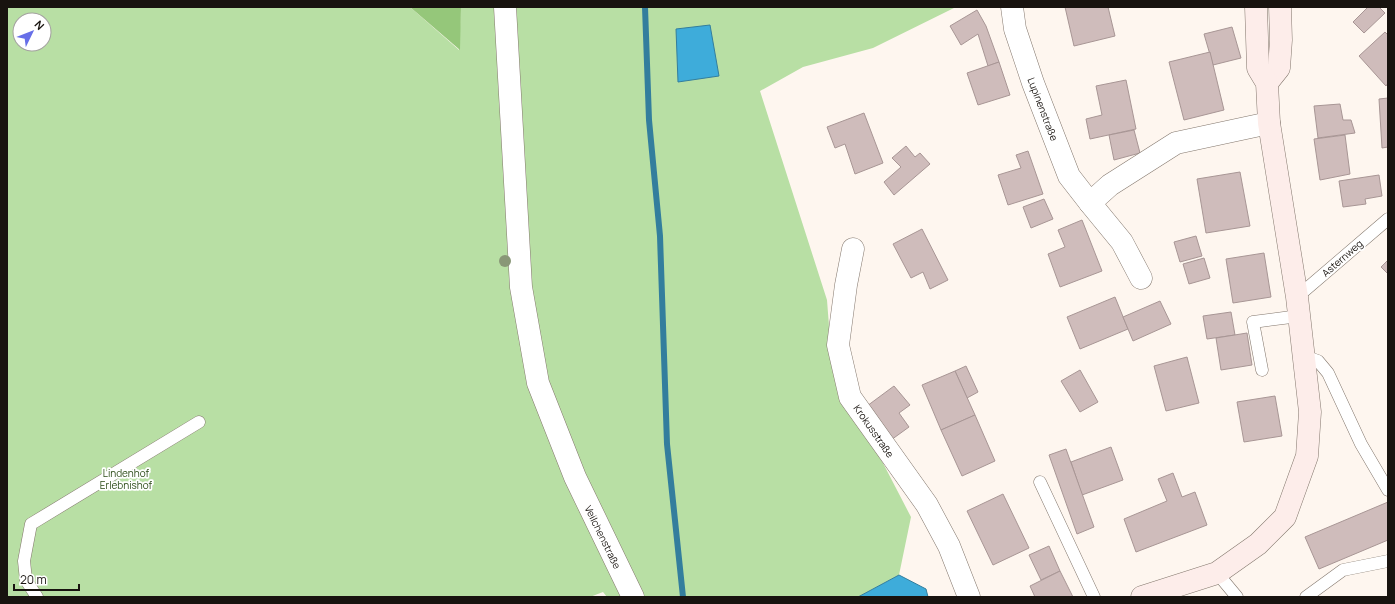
<svg xmlns="http://www.w3.org/2000/svg" width="1395" height="604" font-family="Manrope,sans-serif">
<style>
.green{fill:#b8dfa4;fill-rule:evenodd}
.forest{fill:#95c77a}
.water{fill:#3eacda;stroke:#337e9d}
.lines{fill:none;stroke-linecap:round;stroke-linejoin:round}
.stream{stroke:#337e9d;stroke-width:6}
.building{fill:#cfbcbb;stroke:#a89695}
.service-casing{stroke:#83776d;stroke-width:13}
.minor-casing{stroke:#83776d;stroke-width:23}
.secondary-casing{stroke:#83776d;stroke-width:23}
.service{stroke:#fff;stroke-width:12}
.minor{stroke:#fff;stroke-width:22}
.secondary{stroke:#fdedea;stroke-width:22}
.tree{fill:#899777}
.labels{text-anchor:middle;stroke-width:3.5;stroke-linejoin:round;paint-order:stroke}
.street-label{font-size:10px;fill:#18130f;stroke:#fff}
.park-label{font-size:10px;fill:#294914;stroke:#fff}
</style>
<rect width="100%" height="100%" fill="#fef6ef"/>
<!-- green -->
<path class="green" d="M7,7H410L459,50L461,7H956L873,48L803,67L760,91L827,300L832,365L911,517L899,575L858,597H607L603,592L590,597H7ZM20,20H44V44H20Z"/>
<!-- forest -->
<polygon class="forest" points="410,7 461,7 460,50"/>
<!-- water -->
<g class="water">
<polygon points="710,25 719,76 678,82 676,29"/>
<polygon points="899,575 926,589 928,597 858,597"/>
</g>
<g class="lines">
<!-- stream -->
<polyline class="stream" points="645,7 649,120 660,236 667,444 683,597"/>
</g>
<!-- building -->
<g class="building">
<polygon points="1065,7 1108,7 1115,36 1074,46"/>
<polygon points="1368,7 1379,7 1385,13 1364,33 1353,22"/>
<polygon points="977,10 986,26 999,62 988,66 978,34 961,45 950,26"/>
<polygon points="1232,27 1241,58 1213,65 1204,34"/>
<polygon points="1385,32 1388,35 1388,83 1386,86 1359,56"/>
<polygon points="1210,52 1224,110 1184,120 1169,62"/>
<polygon points="999,62 1010,95 978,105 967,73"/>
<polygon points="1126,80 1136,129 1090,139 1086,119 1102,115 1096,86"/>
<polygon points="1388,98 1388,147 1382,148 1379,99"/>
<polygon points="1340,104 1343,120 1351,120 1355,133 1318,138 1314,106"/>
<polygon points="864,113 883,163 855,174 845,144 835,148 827,127"/>
<polygon points="1134,130 1140,153 1114,160 1109,135"/>
<polygon points="1345,135 1350,174 1320,180 1314,139"/>
<polygon points="906,146 915,157 920,153 930,164 894,195 884,182 901,167 892,158"/>
<polygon points="1028,151 1043,194 1008,205 998,175 1021,168 1016,155"/>
<polygon points="1240,172 1250,226 1206,233 1197,179"/>
<polygon points="1379,175 1382,196 1365,199 1366,204 1343,207 1339,181"/>
<polygon points="1044,199 1053,219 1031,228 1023,207"/>
<polygon points="1082,220 1102,271 1060,287 1048,254 1065,247 1058,230"/>
<polygon points="922,229 948,280 930,289 923,272 911,278 893,244"/>
<polygon points="1196,236 1202,256 1180,262 1174,242"/>
<polygon points="1264,253 1271,297 1233,303 1226,259"/>
<polygon points="1204,258 1210,278 1189,284 1183,264"/>
<polygon points="1388,260 1388,274 1381,267"/>
<polygon points="1115,297 1128,329 1080,349 1067,317"/>
<polygon points="1160,301 1171,324 1133,341 1123,317"/>
<polygon points="1231,312 1235,335 1207,339 1203,316"/>
<polygon points="1247,333 1252,365 1221,370 1216,338"/>
<polygon points="1187,357 1199,403 1166,411 1154,366"/>
<polygon points="966,366 978,392 967,398 955,371"/>
<polygon points="1080,370 1098,402 1080,412 1061,381"/>
<polygon points="955,371 975,415 941,430 922,385"/>
<polygon points="894,386 910,405 899,413 909,427 891,440 867,406"/>
<polygon points="1275,396 1282,436 1244,442 1237,402"/>
<polygon points="975,415 995,461 962,476 941,430"/>
<polygon points="1111,447 1123,480 1082,495 1071,462"/>
<polygon points="1066,449 1094,527 1077,534 1049,455"/>
<polygon points="1173,473 1182,497 1195,492 1207,525 1136,552 1124,519 1167,501 1158,479"/>
<polygon points="1003,494 1029,548 993,565 967,511"/>
<polygon points="1388,502 1388,540 1319,569 1305,537"/>
<polygon points="1049,546 1060,571 1041,580 1029,555"/>
<polygon points="1060,571 1073,597 1035,597 1030,586"/>
</g>
<g class="lines">
<!-- service casing -->
<g class="service-casing">
<g id="service">
<polyline points="1297,297 1388,219"/>
<polyline points="1304,356 1318,361 1328,373 1361,444 1388,490"/>
<polyline points="1262,370 1253,322 1299,316"/>
<polyline points="1040,482 1094,597"/>
<polyline points="1217,573 1237,597"/>
<polyline points="37,597 26,580 24,561 31,524 199,422"/>
<polyline points="1306,597 1343,570 1388,561"/>
</g>
</g>
<!-- minor casing -->
<g class="minor-casing">
<g id="minor">
<polyline points="505,7 521,287 538,383 575,477 633,597"/>
<polyline points="1012,7 1015,29 1033,83 1069,176 1090,203 1110,185 1176,143 1269,123"/>
<polyline points="1090,203 1122,242 1141,278"/>
<polyline points="853,249 846,285 838,345 850,397 927,505 949,546 969,597"/>
</g>
</g>
<!-- secondary casing -->
<g class="secondary-casing">
<g id="secondary">
<polyline points="1267,83 1279,68 1281,40 1280,7"/>
<polyline points="1142,597 1217,573 1258,544 1285,517 1307,456 1310,412 1297,297 1269,123 1267,83 1258,68 1256,7"/>
</g>
</g>
<!-- service -->
<use href="#service" class="service"/>
<!-- minor -->
<use href="#minor" class="minor"/>
<!-- secondary -->
<use href="#secondary" class="secondary"/>
</g>
<!-- trees -->
<circle class="tree" cx="505" cy="261" r="6"/>
<g class="labels">
<!-- street labels -->
<g class="street-label">
<text transform="translate(1043 109) rotate(69)" y="4">Lupinenstraße</text>
<text transform="translate(1342 258) rotate(-41)" y="4">Asternweg</text>
<text transform="translate(874 431) rotate(55)" y="4">Krokusstraße</text>
<text transform="translate(603 537) rotate(64)" y="4">Veilchenstraße</text>
</g>
<!-- park labels -->
<g class="park-label">
<text x="126" y="477">Lindenhof<tspan x="126" dy="12">Erlebnishof</tspan></text>
</g>
</g>
<!-- border -->
<rect width="1395" height="604" fill="none" stroke="#18130f" stroke-width="16"/>
<!-- north arrow -->
<g transform="translate(32 32) rotate(47)"><circle r="19" fill="#ffffff" stroke="#a3a19f"/>
<path d="M0-3L7 15L0 10L-7 15Z" fill="#676fe8"/>
<text y="-6" font-size="11" font-weight="bold" text-anchor="middle" fill="#18130f">N</text>
</g>
<!-- scale -->
<path d="M14 584v6h65v-6" fill="none" stroke="#18130f" stroke-width="2"/>
<text x="20" y="584" font-size="12" fill="#18130f" stroke="#ffffff" stroke-width="3" paint-order="stroke">20 m</text>
</svg>
